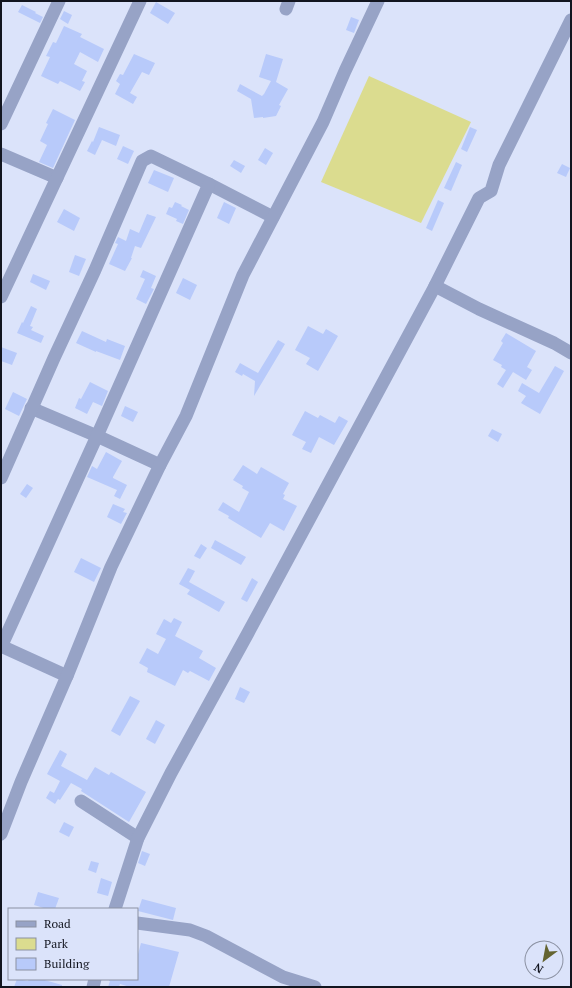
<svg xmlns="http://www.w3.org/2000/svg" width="572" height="988" font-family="'PT Serif',serif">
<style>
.green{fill:#dbdc8f}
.building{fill:#b8cafa}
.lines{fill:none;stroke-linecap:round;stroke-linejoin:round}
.minor{stroke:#97a3c6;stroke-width:13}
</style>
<rect width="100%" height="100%" fill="#dbe3fa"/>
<!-- green -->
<polygon class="green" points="369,76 471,122 421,223 321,182"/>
<!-- building -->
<g class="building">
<polygon points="156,2 175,13 168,24 150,13"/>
<polygon points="22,5 36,12 35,13 43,17 40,23 18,12"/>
<polygon points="64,11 72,15 68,24 60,19"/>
<polygon points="351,17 359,20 354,33 346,30"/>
<polygon points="64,26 82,34 80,37 104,49 98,62 80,52 74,64 87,71 82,81 85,82 80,91 60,81 58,84 41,76 50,57 46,56 53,42 56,43"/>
<polygon points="134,54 155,63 149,75 142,72 130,93 137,97 133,104 115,94 120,84 116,81 120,74 123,75"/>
<polygon points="266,54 283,59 276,82 288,89 279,105 281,106 276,116 263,118 263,117 254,118 251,99 237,91 240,84 262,96 264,94 271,81 259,77"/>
<polygon points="53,109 75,120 53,168 39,162 47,145 40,141 48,124 46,123"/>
<polygon points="99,127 120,135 116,146 102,140 95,155 87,151 92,141 93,142"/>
<polygon points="470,127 477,130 467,152 461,149"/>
<polygon points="123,146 134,151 128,164 117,159"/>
<polygon points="265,148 273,153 266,165 258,160"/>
<polygon points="234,160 245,166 241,173 230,166"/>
<polygon points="456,162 462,165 451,191 444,188"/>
<polygon points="562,164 570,168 566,177 557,173"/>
<polygon points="154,170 174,178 168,192 148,183"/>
<polygon points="438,200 444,203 432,231 426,228"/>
<polygon points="175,202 182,205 181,206 189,210 183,224 176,221 177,219 166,214 169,207 172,208"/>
<polygon points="224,202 236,208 229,224 217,218"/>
<polygon points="64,209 80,218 74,231 57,222"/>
<polygon points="147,214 156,217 141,248 135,246 131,258 132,258 125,271 109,264 118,244 115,243 118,237 126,241 130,229 139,233"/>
<polygon points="75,255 86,259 79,276 69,272"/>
<polygon points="143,270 156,276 151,288 154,289 146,304 136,299 145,279 140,277"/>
<polygon points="33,274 50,281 46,290 30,282"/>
<polygon points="183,278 197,285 190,300 176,293"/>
<polygon points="31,306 37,309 30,326 33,327 31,330 44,336 41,343 17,333 22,322 23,323"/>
<polygon points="308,326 323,334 326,329 338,336 318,371 306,364 310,358 295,350"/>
<polygon points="82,331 106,342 107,339 125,346 120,360 96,351 96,352 76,343"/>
<polygon points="506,333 536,351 527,367 532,370 526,380 513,372 503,388 497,384 506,370 501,367 502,365 493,360 503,343 501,341"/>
<polygon points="278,340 285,344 254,396 255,381 243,374 242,376 235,372 240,363 258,373"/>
<polygon points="1,347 17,353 12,365 1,361"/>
<polygon points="555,366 564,371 540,414 521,403 526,396 518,391 522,383 539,393"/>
<polygon points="90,382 108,391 102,406 93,402 87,414 75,408 79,398 81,399"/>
<polygon points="13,392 27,399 19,416 5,409"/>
<polygon points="125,406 138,412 133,422 121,416"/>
<polygon points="305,411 318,418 320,415 335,423 339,416 348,421 334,445 319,437 311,453 302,449 306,442 292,435"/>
<polygon points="492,429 502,434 498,442 488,436"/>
<polygon points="106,452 122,461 113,477 113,478 127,485 120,499 114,496 117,490 87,477 92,466 97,469"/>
<polygon points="243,465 257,474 261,467 289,483 283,494 285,495 283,499 297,506 284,531 270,523 261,538 228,518 229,516 218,510 223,502 239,512 249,492 242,488 243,486 233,480"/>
<polygon points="27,484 33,488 26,498 20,494"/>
<polygon points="113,504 125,509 123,512 127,513 121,524 107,517"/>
<polygon points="215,540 246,557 241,565 211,548"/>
<polygon points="201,544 207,548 200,559 194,556"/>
<polygon points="81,558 101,568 94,582 74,572"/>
<polygon points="188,568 195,571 189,582 225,602 219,612 187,594 190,590 179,584"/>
<polygon points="252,578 258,582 247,602 241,599"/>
<polygon points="174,618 182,622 175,636 203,651 199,658 216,668 209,681 190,671 188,673 183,670 175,686 147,672 148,668 139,663 147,648 158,654 166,639 156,634 164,619 171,623"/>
<polygon points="240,687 250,692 244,703 235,699"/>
<polygon points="130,696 140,701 120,736 111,731"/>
<polygon points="156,720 165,725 155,744 146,739"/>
<polygon points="60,750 67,754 61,766 87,780 95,767 109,775 111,772 146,792 129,822 81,791 82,789 71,783 60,800 58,799 55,804 46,798 50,791 54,793 60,781 47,774"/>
<polygon points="64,822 74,827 69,837 59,832"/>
<polygon points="142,851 150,854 145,866 138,863"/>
<polygon points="91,861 99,863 96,873 88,870"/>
<polygon points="101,878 112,882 108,896 97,893"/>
<polygon points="38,892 59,898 55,909 47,909 34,905"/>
<polygon points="142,899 176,908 173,920 138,911"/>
<polygon points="141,943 179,952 169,987 130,987 120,984 119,987 108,987 110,981 109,981 109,979 137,979 137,958"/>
<polygon points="17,979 28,981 29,979 41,979 62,985 62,987 14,987"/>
</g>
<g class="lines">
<!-- minor -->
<g class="minor">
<polyline points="286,9 289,1"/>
<polyline points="1,124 59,1"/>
<polyline points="1,154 57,178"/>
<polyline points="435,286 479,309 554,343 571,353"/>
<polyline points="1,297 140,1"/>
<polyline points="31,408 97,436 160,465"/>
<polyline points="1,478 54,358 95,270 142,161 151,156 209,184 273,217"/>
<polyline points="1,646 67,676"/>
<polyline points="1,647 97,436 209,184"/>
<polyline points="81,801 138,838"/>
<polyline points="1,834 21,782 67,676 111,567 160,465 186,416 243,275 323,122 345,71 378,1"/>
<polyline points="115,909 138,838 171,773 248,633 435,286 479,198 491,191 499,165 571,20"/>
<polyline points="137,923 190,930 206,936 283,977 315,987"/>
<polyline points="93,987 95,979"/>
</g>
</g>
<!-- border -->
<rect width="572" height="988" fill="none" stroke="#12151f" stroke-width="4"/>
<!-- legend -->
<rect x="8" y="908" width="130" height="72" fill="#dbe3fa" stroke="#8b91a2"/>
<rect x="16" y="921" width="20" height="6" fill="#97a3c6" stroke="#8b91a2"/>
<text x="44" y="928" font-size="12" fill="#12151f">Road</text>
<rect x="16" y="938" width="20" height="12" fill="#dbdc8f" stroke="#8b91a2"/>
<text x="44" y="948" font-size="12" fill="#12151f">Park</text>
<rect x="16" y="958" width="20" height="12" fill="#b8cafa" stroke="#8b91a2"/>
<text x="44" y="968" font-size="12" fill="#12151f">Building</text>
<!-- north arrow -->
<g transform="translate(544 960) rotate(212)"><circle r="19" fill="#dbe3fa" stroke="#8b91a2"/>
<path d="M0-3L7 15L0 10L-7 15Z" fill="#646431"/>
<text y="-6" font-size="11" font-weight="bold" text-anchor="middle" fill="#12151f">N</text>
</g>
</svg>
